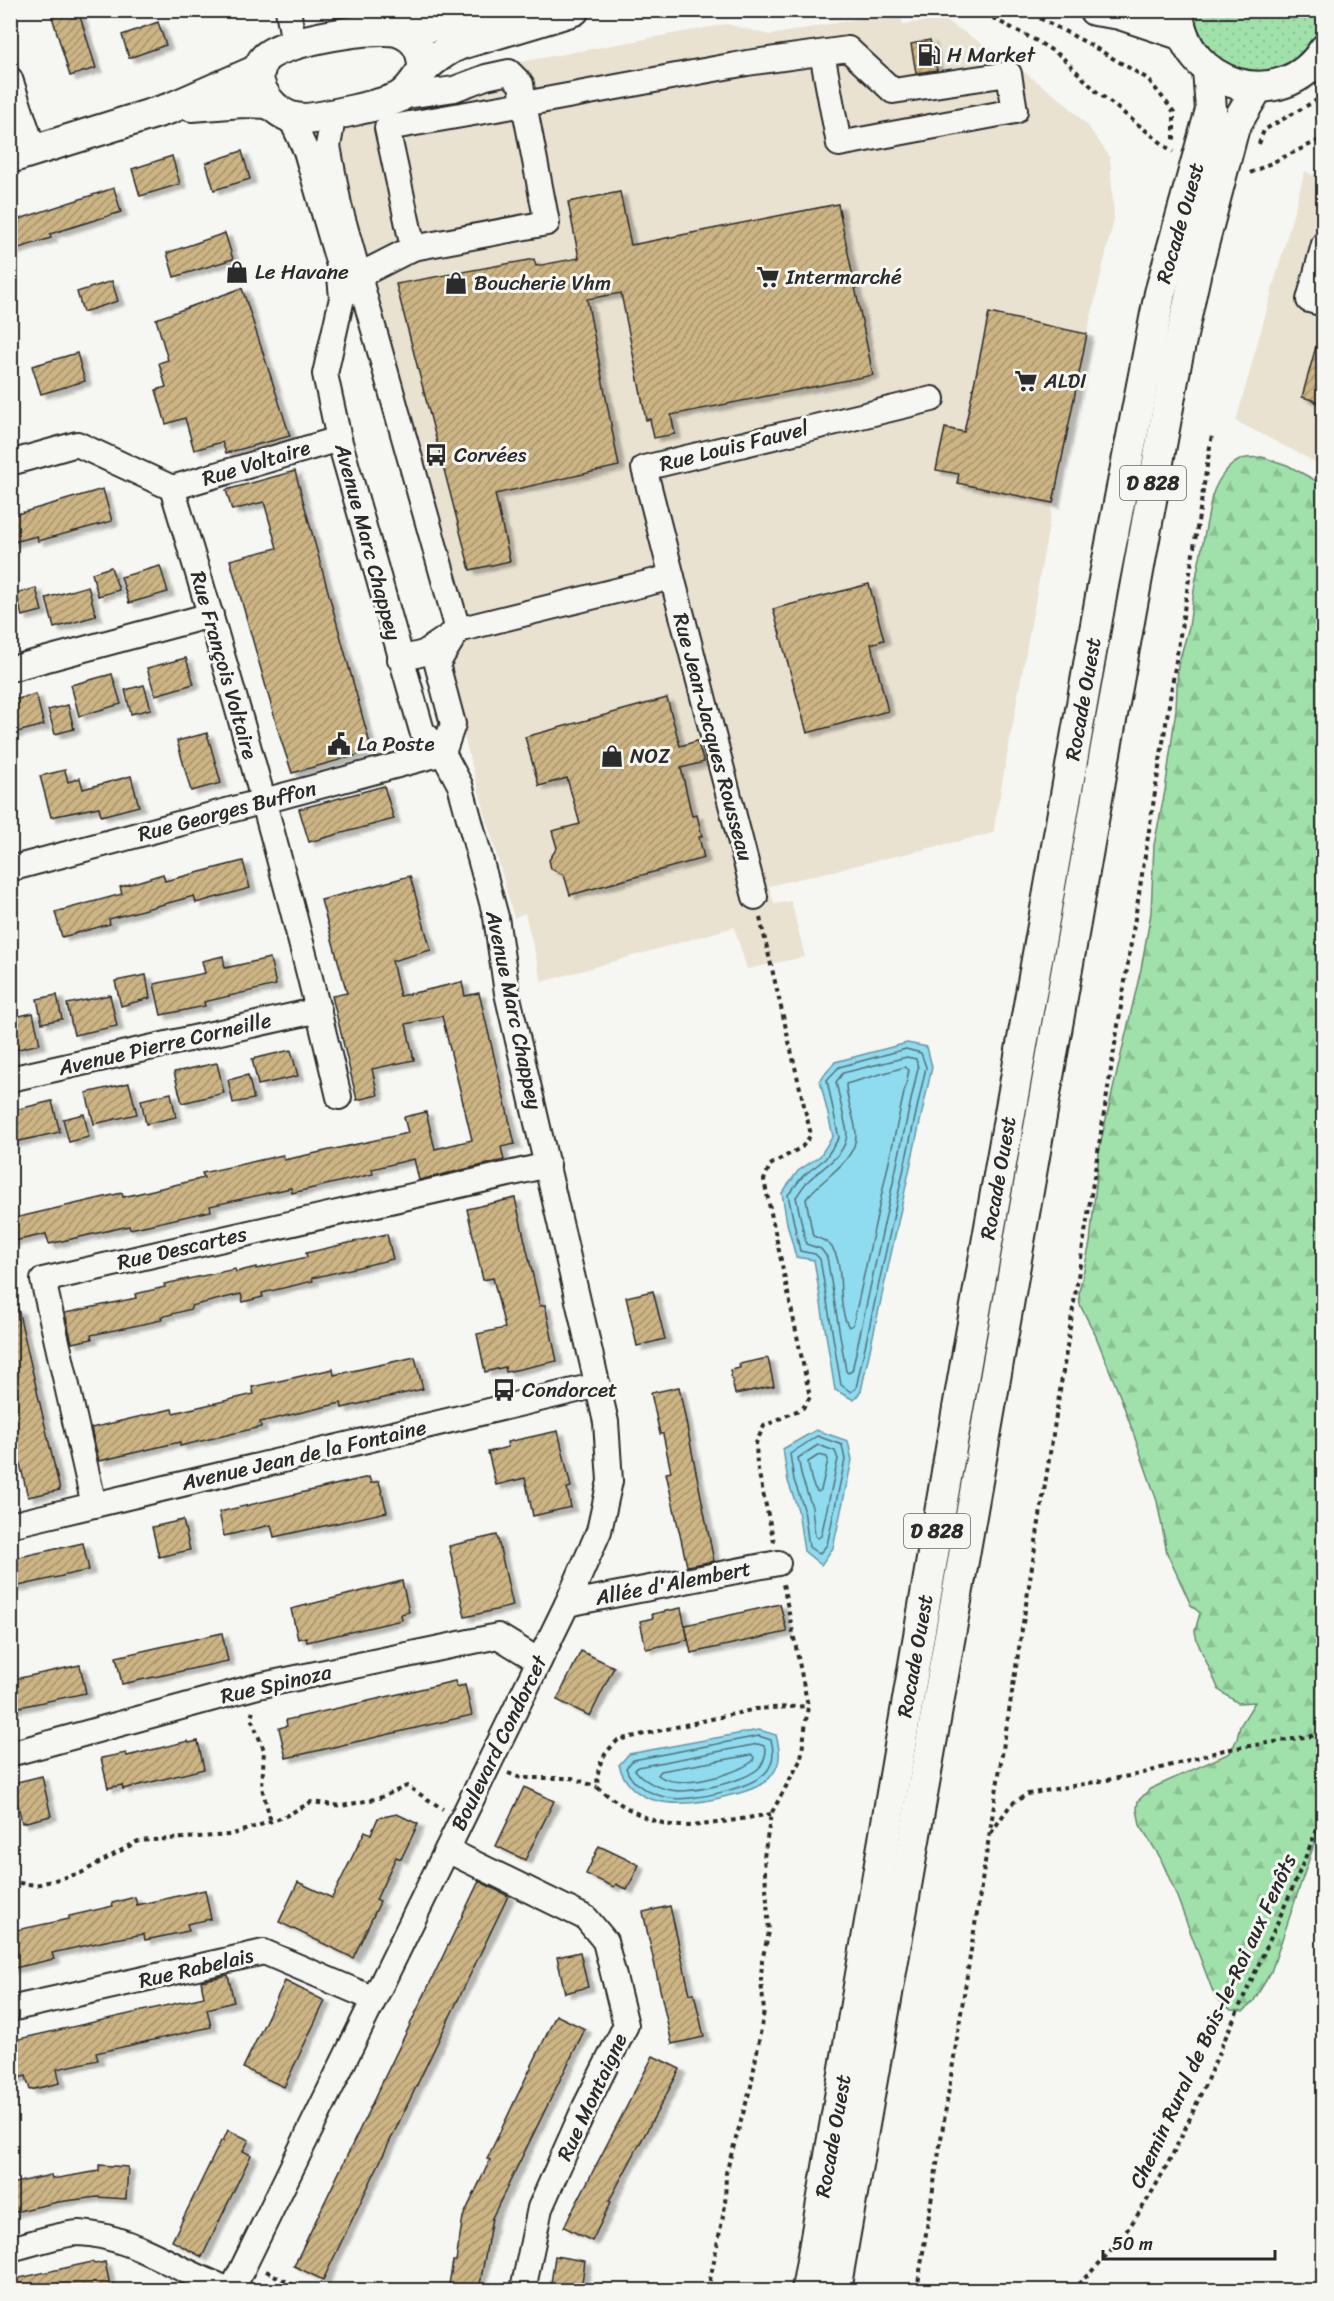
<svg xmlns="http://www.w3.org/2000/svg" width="1334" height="2301" font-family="Sriracha,sans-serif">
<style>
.built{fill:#e9e2d1}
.grass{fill:url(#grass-dots);stroke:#66866b;stroke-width:1.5}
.forest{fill:url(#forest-firs);stroke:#66866b;stroke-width:1.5}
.water{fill:#8fdbef;stroke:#6795a1;stroke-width:1.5}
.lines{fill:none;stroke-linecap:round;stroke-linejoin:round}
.shore{stroke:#537179;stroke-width:1.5}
.building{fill:url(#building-hatch);stroke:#2b2b2b;stroke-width:1.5;filter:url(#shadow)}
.minor-casing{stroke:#2b2b2b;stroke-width:28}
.major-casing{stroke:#2b2b2b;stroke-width:34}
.path{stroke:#2b2b2b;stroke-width:4;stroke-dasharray:4.5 4.5;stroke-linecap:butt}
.minor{stroke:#f6f6f2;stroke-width:24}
.major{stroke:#f6f6f2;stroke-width:30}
.labels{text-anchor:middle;stroke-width:6;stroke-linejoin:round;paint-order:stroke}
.shield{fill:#f6f6f2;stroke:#686867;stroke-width:1.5}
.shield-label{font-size:20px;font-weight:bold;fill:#2b2b2b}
.poi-label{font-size:21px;fill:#2b2b2b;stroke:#f6f6f2;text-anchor:start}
.street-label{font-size:21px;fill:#2b2b2b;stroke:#f6f6f2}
</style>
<defs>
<pattern id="grass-dots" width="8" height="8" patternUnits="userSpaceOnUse" patternTransform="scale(1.5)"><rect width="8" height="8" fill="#a0e1ab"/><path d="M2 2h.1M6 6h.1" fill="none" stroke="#8ac193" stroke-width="1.8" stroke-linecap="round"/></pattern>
<pattern id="forest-firs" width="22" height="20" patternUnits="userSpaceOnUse" patternTransform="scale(1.5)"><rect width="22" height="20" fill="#a0e1ab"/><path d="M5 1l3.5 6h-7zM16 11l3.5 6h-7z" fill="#8ac193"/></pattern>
<pattern id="building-hatch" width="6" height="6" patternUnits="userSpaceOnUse" patternTransform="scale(1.5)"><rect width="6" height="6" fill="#ccb484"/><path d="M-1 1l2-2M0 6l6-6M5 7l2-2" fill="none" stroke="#a6936c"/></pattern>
<filter id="shadow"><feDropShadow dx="6" dy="4" stdDeviation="1.5" flood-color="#0004"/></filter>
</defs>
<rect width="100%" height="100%" fill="#f6f6f2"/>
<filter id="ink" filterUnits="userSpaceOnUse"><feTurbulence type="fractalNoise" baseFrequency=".0167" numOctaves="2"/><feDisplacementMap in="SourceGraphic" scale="12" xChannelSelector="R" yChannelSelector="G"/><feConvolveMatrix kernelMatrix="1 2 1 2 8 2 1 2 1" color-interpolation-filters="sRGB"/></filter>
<g filter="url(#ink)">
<!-- built -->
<g class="built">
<polygon points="872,16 901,18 903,24 943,19 1007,59 1064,102 1087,125 1110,157 1114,219 1087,334 1053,503 993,833 769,886 774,904 791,901 805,957 747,969 734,927 542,982 525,913 514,918 445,668 463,644 471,641 336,163 341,133 347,126 364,118 409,109 487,68 727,24 770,35"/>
<polygon points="1323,168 1323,466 1236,421 1305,171 1312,175"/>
</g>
<!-- grass -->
<polygon class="grass" points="1189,11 1321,11 1320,21 1313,41 1299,57 1281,69 1261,74 1239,72 1202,48"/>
<!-- forest -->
<path class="forest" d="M1262,457L1287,465L1324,485V1815L1271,1972L1253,2002L1244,2011L1231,2010L1215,1997L1174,1889L1160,1857L1140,1825L1137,1809L1138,1801L1150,1789L1230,1753L1237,1739L1240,1726L1255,1702L1238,1703L1219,1690L1197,1641L1195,1631L1200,1613L1191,1605L1167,1553L1157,1501L1122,1401L1095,1334L1080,1305L1079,1292L1090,1243L1100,1145L1141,969L1151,913L1154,845L1165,791L1176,709L1178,665L1189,627L1195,583L1212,496C1217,481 1227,465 1242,459C1248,457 1256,458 1262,457Z"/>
<!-- water -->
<g class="water">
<polygon points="907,1043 927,1047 932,1067 861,1391 854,1400 835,1390 814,1260 796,1257 787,1223 782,1193 798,1171 820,1156 833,1136 820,1080 835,1062"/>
<polygon points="816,1430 848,1441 852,1460 833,1548 821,1565 804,1551 798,1510 788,1481 783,1449"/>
<path d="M759,1730L776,1735C780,1750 782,1762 772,1775C763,1787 745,1792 731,1795C693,1806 633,1814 619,1765L629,1754Z"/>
</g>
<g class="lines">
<!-- shore -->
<g class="shore">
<polygon points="906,1049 921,1053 926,1067 856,1388 851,1392 841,1385 820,1259 815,1254 800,1251 788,1195 803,1176 825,1159 839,1138 827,1080 839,1067"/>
<path d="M907,1057L916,1059L918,1068L852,1371L848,1373L846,1371L827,1257L821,1249L806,1244L796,1197C800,1192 803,1186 808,1181C822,1167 847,1156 847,1132L836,1082L843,1073Z"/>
<path d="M905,1067L909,1070L853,1325L849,1327C835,1307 847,1263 830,1245C825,1240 819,1238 813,1236L806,1199C819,1180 857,1162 856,1134C855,1117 846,1100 846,1084Z"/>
<polygon points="817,1436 842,1445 845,1460 827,1545 819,1554 809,1547 804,1509 794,1480 790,1454"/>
<polygon points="818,1445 835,1451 838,1459 821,1536 818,1538 815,1536 812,1507 802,1478 798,1458"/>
<path d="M819,1455L827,1457L828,1460L821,1490L818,1492C811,1486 810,1472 808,1462Z"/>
<path d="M759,1736L771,1740C774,1751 774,1762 767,1771C754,1788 690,1802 670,1798C653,1795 631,1786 626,1768L633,1760Z"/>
<path d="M758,1744L764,1746L766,1752C765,1757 763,1764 759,1768C744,1782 690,1794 671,1790C656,1787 645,1782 635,1770L638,1767Z"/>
<path d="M751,1755L754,1757L753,1761C735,1775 678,1791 658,1775L661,1771Z"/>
</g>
</g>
<!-- building -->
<g class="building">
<polygon points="50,10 78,10 96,68 70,76"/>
<polygon points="158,22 166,45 129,58 122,35"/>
<polygon points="930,40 937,70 916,73 911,44"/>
<polygon points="242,151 250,179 214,190 206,163"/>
<polygon points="172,156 180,184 140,196 132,169"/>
<polygon points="114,188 121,212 50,234 51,238 10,251 10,222"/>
<polygon points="620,192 631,245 838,204 873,375 671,415 675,434 654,438 650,419 646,420 621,293 587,299 619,466 495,494 510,561 470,570 396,284 534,259 536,266 579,258 568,202"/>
<polygon points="225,233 233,259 174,277 167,253"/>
<polygon points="112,281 118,301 83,312 77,292"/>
<polygon points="242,288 290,436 226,453 222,442 194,450 185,418 166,424 156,390 166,387 159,363 168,360 156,319"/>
<polygon points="989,313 1087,334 1053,503 957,483 959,474 936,470 945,428 964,432"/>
<polygon points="1318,339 1323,340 1323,403 1302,397"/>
<polygon points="77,353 85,381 41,394 32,366"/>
<polygon points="295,471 372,751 292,773 281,740 230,560 277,548 264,502 232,510 226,490"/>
<polygon points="103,489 112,521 38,541 37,536 10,543 10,516"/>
<polygon points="160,566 168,592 129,603 121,577"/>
<polygon points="111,567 119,590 98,596 92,573"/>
<polygon points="869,584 884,640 871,644 888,711 807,733 773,609"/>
<polygon points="88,586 96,616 54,628 46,598"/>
<polygon points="36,588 42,611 22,616 16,594"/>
<polygon points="186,658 194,684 155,695 147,668"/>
<polygon points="112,674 121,704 79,716 71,685"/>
<polygon points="144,685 151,709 131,714 125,690"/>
<polygon points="36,694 44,725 10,734 10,701"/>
<polygon points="667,698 680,746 697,741 704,762 681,768 692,816 697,815 702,836 699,837 704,858 570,895 564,875 551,869 549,860 557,848 552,831 580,824 567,778 539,786 525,737"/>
<polygon points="68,705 74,729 55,734 48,710"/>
<polygon points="207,733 221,783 191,791 177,741"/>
<polygon points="65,770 68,782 80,778 83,789 131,776 139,806 101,816 99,807 51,817 40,776"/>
<polygon points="384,786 394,819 309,842 299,809"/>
<polygon points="243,861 250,888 196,903 194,896 109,919 110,924 62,937 55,912 122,894 120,887 163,874 165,881"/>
<polygon points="410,876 431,950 392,961 400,996 462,982 465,996 479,993 515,1144 501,1147 504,1160 419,1180 414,1159 372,1169 373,1174 292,1193 291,1188 210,1206 211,1211 130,1229 129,1226 49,1244 46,1234 10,1242 10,1219 122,1193 123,1197 204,1178 202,1173 283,1155 284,1160 408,1133 404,1117 426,1112 435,1149 472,1140 442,1016 406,1024 414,1060 372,1069 378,1095 357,1100 332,996 347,993 321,900"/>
<polygon points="223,956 225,968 270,958 276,985 204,1002 205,1006 161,1015 154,984 205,973 202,961"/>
<polygon points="146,975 150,998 121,1006 115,981"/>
<polygon points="57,995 62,1019 42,1023 37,999"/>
<polygon points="110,995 117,1026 74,1035 67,1004"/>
<polygon points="33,1013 40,1044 10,1051 10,1018"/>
<polygon points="291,1050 298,1076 258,1085 252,1059"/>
<polygon points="217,1063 224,1093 182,1103 174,1072"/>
<polygon points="248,1075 254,1099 233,1103 228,1080"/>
<polygon points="129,1083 137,1114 94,1124 86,1093"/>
<polygon points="171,1093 176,1117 146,1124 141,1100"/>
<polygon points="52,1101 60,1132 10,1143 10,1111"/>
<polygon points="84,1114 89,1137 69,1142 63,1119"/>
<polygon points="515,1198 540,1306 545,1305 557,1361 506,1372 505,1367 485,1372 477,1334 505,1328 493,1278 483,1280 467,1209"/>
<polygon points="387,1234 393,1259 312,1278 313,1281 262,1293 263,1297 243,1302 241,1294 191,1306 191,1309 161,1317 162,1320 91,1335 92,1339 72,1343 65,1313 136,1298 135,1294 165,1287 164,1284 235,1269 236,1272 256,1267 256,1269 307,1257 306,1253"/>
<polygon points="653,1291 665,1339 637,1346 626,1297"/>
<polygon points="18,1309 60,1490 28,1497 10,1422 10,1310"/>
<polygon points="415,1357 423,1389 342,1408 341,1403 260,1422 261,1427 180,1446 180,1442 99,1461 91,1428 172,1409 173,1413 254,1394 252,1387 333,1369 334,1375"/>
<polygon points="768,1358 774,1386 735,1394 730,1370 740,1368 739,1364"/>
<polygon points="679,1387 714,1561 687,1566 666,1473 671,1472 663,1434 660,1434 651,1393"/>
<polygon points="558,1431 571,1487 567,1488 571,1507 533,1516 525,1478 496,1485 488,1452 508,1447 507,1442"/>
<polygon points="369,1477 371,1483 379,1481 387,1512 274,1537 271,1525 224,1536 219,1512"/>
<polygon points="183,1520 190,1550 159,1557 152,1527"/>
<polygon points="497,1535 513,1606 465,1617 449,1546"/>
<polygon points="83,1543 89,1570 10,1588 10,1559"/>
<polygon points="402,1581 409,1612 401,1614 402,1620 307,1642 306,1637 298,1639 291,1609"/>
<polygon points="780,1604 787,1632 691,1653 685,1625"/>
<polygon points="681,1608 688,1640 646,1649 640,1621 653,1618 652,1614"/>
<polygon points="222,1633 228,1661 122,1684 116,1657"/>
<polygon points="581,1651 614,1667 590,1716 557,1700"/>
<polygon points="80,1665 86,1693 10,1709 10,1680"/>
<polygon points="455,1681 457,1687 465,1685 472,1715 286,1758 279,1728 287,1726 286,1720"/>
<polygon points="188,1741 189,1743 198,1741 204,1769 123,1789 122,1785 108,1788 101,1758 126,1753 127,1756"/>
<polygon points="42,1776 51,1816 22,1823 13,1783"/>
<polygon points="524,1787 554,1801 525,1860 496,1846"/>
<polygon points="397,1814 418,1824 401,1859 396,1857 376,1900 380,1902 353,1958 279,1922 298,1882 332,1898 365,1831 371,1834 378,1818"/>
<polygon points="599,1846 639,1865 627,1890 616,1884 614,1887 586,1874"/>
<polygon points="479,1881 508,1896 323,2280 294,2266"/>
<polygon points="205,1890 211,1919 187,1924 189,1931 145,1940 144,1934 110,1940 52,1953 54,1959 10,1969 10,1940 13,1939 12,1931 69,1919 69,1916 113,1906 112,1903 135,1897 137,1905"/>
<polygon points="670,1906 690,1994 694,1993 704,2037 672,2044 643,1912"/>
<polygon points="580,1952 588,1987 565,1993 557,1957"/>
<polygon points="228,1975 234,2002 207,2009 211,2027 96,2053 98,2060 57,2069 60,2083 30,2090 26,2076 14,2079 10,2065 10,2041 204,1997 201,1981"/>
<polygon points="285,1981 325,2001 284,2087 243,2068"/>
<polygon points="556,2015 585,2029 492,2218 479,2290 448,2290 453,2261 456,2261 463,2217 490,2160 487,2159"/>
<polygon points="653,2056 680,2069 609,2201 611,2202 592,2241 564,2227"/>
<polygon points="228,2130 249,2140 243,2151 251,2155 202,2257 172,2241 221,2141 223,2141"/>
<polygon points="99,2165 128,2167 126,2199 97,2197 58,2202 10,2213 10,2184 51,2175 52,2179 99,2171"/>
<polygon points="555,2256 585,2261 581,2290 550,2290"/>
<polygon points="92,2262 95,2264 105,2262 111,2290 10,2290 10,2280"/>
</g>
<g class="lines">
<!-- minor casing -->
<g class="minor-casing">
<g id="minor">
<polyline points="288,10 294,44"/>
<polyline points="10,79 34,151"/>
<polyline points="398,97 454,89 486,77 509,72 521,84 524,104 387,128 413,248"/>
<polyline points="334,113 328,146 339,205 458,630 437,664 453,724 443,753"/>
<polyline points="1324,244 1309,300 1324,304"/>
<polyline points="342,298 360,275 413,248 547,223 524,104 747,63 848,49 893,91 1009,74 1015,111 839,144 822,53"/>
<path d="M10,463L77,444L172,488C234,689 291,892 339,1097"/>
<polyline points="172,488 339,439"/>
<polyline points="672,577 755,897"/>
<polyline points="400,659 424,653 458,630 672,577 644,468 932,399"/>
<polyline points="10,669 211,615"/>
<polyline points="10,869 443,753"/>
<polyline points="10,1079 319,1010"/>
<polyline points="94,1505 43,1280 548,1165"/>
<polyline points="10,1525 598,1385"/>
<polyline points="567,1604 778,1563"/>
<polyline points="10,1751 17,1752 258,1686 498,1636 539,1661"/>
<polyline points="447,1850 586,1918 605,1941 626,2025 585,2107 540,2208 523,2290"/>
<polyline points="10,2009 264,1952 374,1999"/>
<path d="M10,2249C28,2245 62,2233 79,2233C136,2236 178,2273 231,2290"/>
<polyline points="232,2290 567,1604 599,1531 610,1481 606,1422 507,993 496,917 460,785 443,753 422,731 339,439 325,374 342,298 339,265 306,151 290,117"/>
</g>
</g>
<!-- major casing -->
<g class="major-casing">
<g id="major">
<polyline points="1094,10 1120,14 1183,35"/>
<path d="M1178,10C1182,87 1282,116 1324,50"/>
<polyline points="403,33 474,16 528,11"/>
<path d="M423,69C423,53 418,40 402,33C381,23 283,41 266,57C246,76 268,108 288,116C293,118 300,119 306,119C324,117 384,105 399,97C411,90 415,80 423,70C430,62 446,50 456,46C467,41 480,39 491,35C519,27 546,19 574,10"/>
<polyline points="192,106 242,102 270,103"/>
<polyline points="10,158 171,108 260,69"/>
<polyline points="807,2290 954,1431 1103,585 1160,293 1211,110 1208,70"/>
<polyline points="835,2290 1101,775 1176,363 1195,275 1234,127 1258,87"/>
</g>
</g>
<!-- path -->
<g class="path">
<polyline points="977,10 1035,40 1061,56 1097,92 1173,152"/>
<polyline points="1024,10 1087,43 1148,79 1174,112 1174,140"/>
<polyline points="1259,144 1264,130 1324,96"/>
<polyline points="1250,173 1324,138"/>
<polyline points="760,918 811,1135 802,1147 770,1165 764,1180 810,1397 803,1408 764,1426 756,1443 757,1465 774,1542"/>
<polyline points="253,1711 251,1718 264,1750 262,1788 271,1822"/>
<polyline points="508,1773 521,1778 572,1778 597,1787"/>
<path d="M771,1814C745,1818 707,1826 682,1826C652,1825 620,1806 597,1787C598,1762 601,1757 618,1740L756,1709L808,1706"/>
<polyline points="991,1833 1011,1804 1028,1794 1140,1774 1224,1750 1324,1734"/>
<polyline points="10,1882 36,1885 81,1873 138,1841 230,1835 284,1817 311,1802 342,1806 379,1798 407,1786 443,1809"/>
<polyline points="266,2271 303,2290"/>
<polyline points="644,2290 659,2284 672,2290"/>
<polyline points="708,2290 725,2206 726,2173 751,2086 764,2011 761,1980 762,1960 769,1932 764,1857 771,1814 801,1759 808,1706 783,1584"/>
<polyline points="917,2290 1212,434"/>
<path d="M1071,2290C1150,2225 1187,2124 1228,2032C1261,1959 1295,1886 1324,1811"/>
</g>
<!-- minor -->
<use href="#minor" class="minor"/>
<!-- major -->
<use href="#major" class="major"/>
</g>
</g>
<!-- icons -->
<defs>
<g id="fuel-bare" transform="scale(1.8)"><path d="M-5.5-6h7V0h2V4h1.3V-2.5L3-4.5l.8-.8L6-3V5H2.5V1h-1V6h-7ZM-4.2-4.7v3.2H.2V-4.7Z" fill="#2b2b2b" stroke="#f6f6f2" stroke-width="2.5" paint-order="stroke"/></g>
<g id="shop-bare" transform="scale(1.8)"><path d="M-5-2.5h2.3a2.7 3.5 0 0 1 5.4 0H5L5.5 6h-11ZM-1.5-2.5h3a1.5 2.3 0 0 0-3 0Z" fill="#2b2b2b" stroke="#f6f6f2" stroke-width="2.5" paint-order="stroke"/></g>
<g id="supermarket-bare" transform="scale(1.8)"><path d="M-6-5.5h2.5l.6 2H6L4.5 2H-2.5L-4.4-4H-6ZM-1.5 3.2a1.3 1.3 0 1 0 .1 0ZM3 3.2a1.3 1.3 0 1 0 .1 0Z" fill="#2b2b2b" stroke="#f6f6f2" stroke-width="2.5" paint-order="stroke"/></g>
<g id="bus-bare" transform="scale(1.8)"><path d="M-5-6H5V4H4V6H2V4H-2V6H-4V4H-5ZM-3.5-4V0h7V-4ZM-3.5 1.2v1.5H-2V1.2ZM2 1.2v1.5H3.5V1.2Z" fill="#2b2b2b" stroke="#f6f6f2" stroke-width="2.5" paint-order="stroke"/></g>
<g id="civic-bare" transform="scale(1.8)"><path d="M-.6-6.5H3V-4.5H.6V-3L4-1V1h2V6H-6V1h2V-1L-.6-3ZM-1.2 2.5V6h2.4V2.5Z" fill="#2b2b2b" stroke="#f6f6f2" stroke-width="2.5" paint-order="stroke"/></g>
</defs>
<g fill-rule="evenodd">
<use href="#fuel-bare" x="929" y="55"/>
<use href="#shop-bare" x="237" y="272"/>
<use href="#supermarket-bare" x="768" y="277"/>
<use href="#shop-bare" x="456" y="283"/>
<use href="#supermarket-bare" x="1026" y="381"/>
<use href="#bus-bare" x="436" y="455"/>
<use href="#civic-bare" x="339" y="744"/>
<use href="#shop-bare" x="612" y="756"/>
<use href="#bus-bare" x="504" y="1390"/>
</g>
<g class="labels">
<!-- shield labels -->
<g class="shield">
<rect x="1120" y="466" width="66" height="34" rx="4.5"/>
<rect x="904" y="1514" width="66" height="34" rx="4.5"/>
</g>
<g class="shield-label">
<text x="1153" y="490">D 828</text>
<text x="937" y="1538">D 828</text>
</g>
<!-- poi labels -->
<g class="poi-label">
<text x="947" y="62">H Market</text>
<text x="255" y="279">Le Havane</text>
<text x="786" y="284">Intermarché</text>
<text x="474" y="290">Boucherie Vhm</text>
<text x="1044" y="388">ALDI</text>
<text x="454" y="462">Corvées</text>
<text x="357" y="751">La Poste</text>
<text x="630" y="763">NOZ</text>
<text x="522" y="1397">Condorcet</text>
</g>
<!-- street labels -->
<g class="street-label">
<text transform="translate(1180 223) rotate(-74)" y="7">Rocade Ouest</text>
<text transform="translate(734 446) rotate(-14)" y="7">Rue Louis Fauvel</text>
<text transform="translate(256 463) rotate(-17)" y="7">Rue Voltaire</text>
<text transform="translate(368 542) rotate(75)" y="7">Avenue Marc Chappey</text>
<text transform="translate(224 665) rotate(74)" y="7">Rue François Voltaire</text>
<text transform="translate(1083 699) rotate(-80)" y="7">Rocade Ouest</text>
<text transform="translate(713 737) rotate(75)" y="7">Rue Jean-Jacques Rousseau</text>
<text transform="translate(227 811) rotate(-15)" y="7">Rue Georges Buffon</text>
<text transform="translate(514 1010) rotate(78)" y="7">Avenue Marc Chappey</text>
<text transform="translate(165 1044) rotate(-13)" y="7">Avenue Pierre Corneille</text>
<text transform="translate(998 1178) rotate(-80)" y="7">Rocade Ouest</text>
<text transform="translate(182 1248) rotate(-13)" y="7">Rue Descartes</text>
<text transform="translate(304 1455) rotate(-13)" y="7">Avenue Jean de la Fontaine</text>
<text transform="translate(673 1583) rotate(-11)" y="7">Allée d'Alembert</text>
<text transform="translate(915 1656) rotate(-80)" y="7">Rocade Ouest</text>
<text transform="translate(276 1684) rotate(-13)" y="7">Rue Spinoza</text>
<text transform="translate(499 1743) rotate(-64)" y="7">Boulevard Condorcet</text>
<text transform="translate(196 1968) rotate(-13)" y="7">Rue Rabelais</text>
<text transform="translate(1213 2021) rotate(-65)" y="7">Chemin Rural de Bois-le-Roi aux Fenôts</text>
<text transform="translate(592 2097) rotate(-65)" y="7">Rue Montaigne</text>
<text transform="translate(833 2136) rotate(-80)" y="7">Rocade Ouest</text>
</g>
</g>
<!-- margin -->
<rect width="1334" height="2301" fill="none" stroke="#f6f6f2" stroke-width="36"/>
<rect x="18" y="18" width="1298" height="2265" fill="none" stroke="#2b2b2b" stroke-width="2" filter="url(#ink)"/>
<!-- scale -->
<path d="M1103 2250v9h172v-9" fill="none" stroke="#2b2b2b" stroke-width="3"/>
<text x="1112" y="2250" font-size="18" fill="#2b2b2b" stroke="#f6f6f2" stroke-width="4.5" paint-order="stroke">50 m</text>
</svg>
